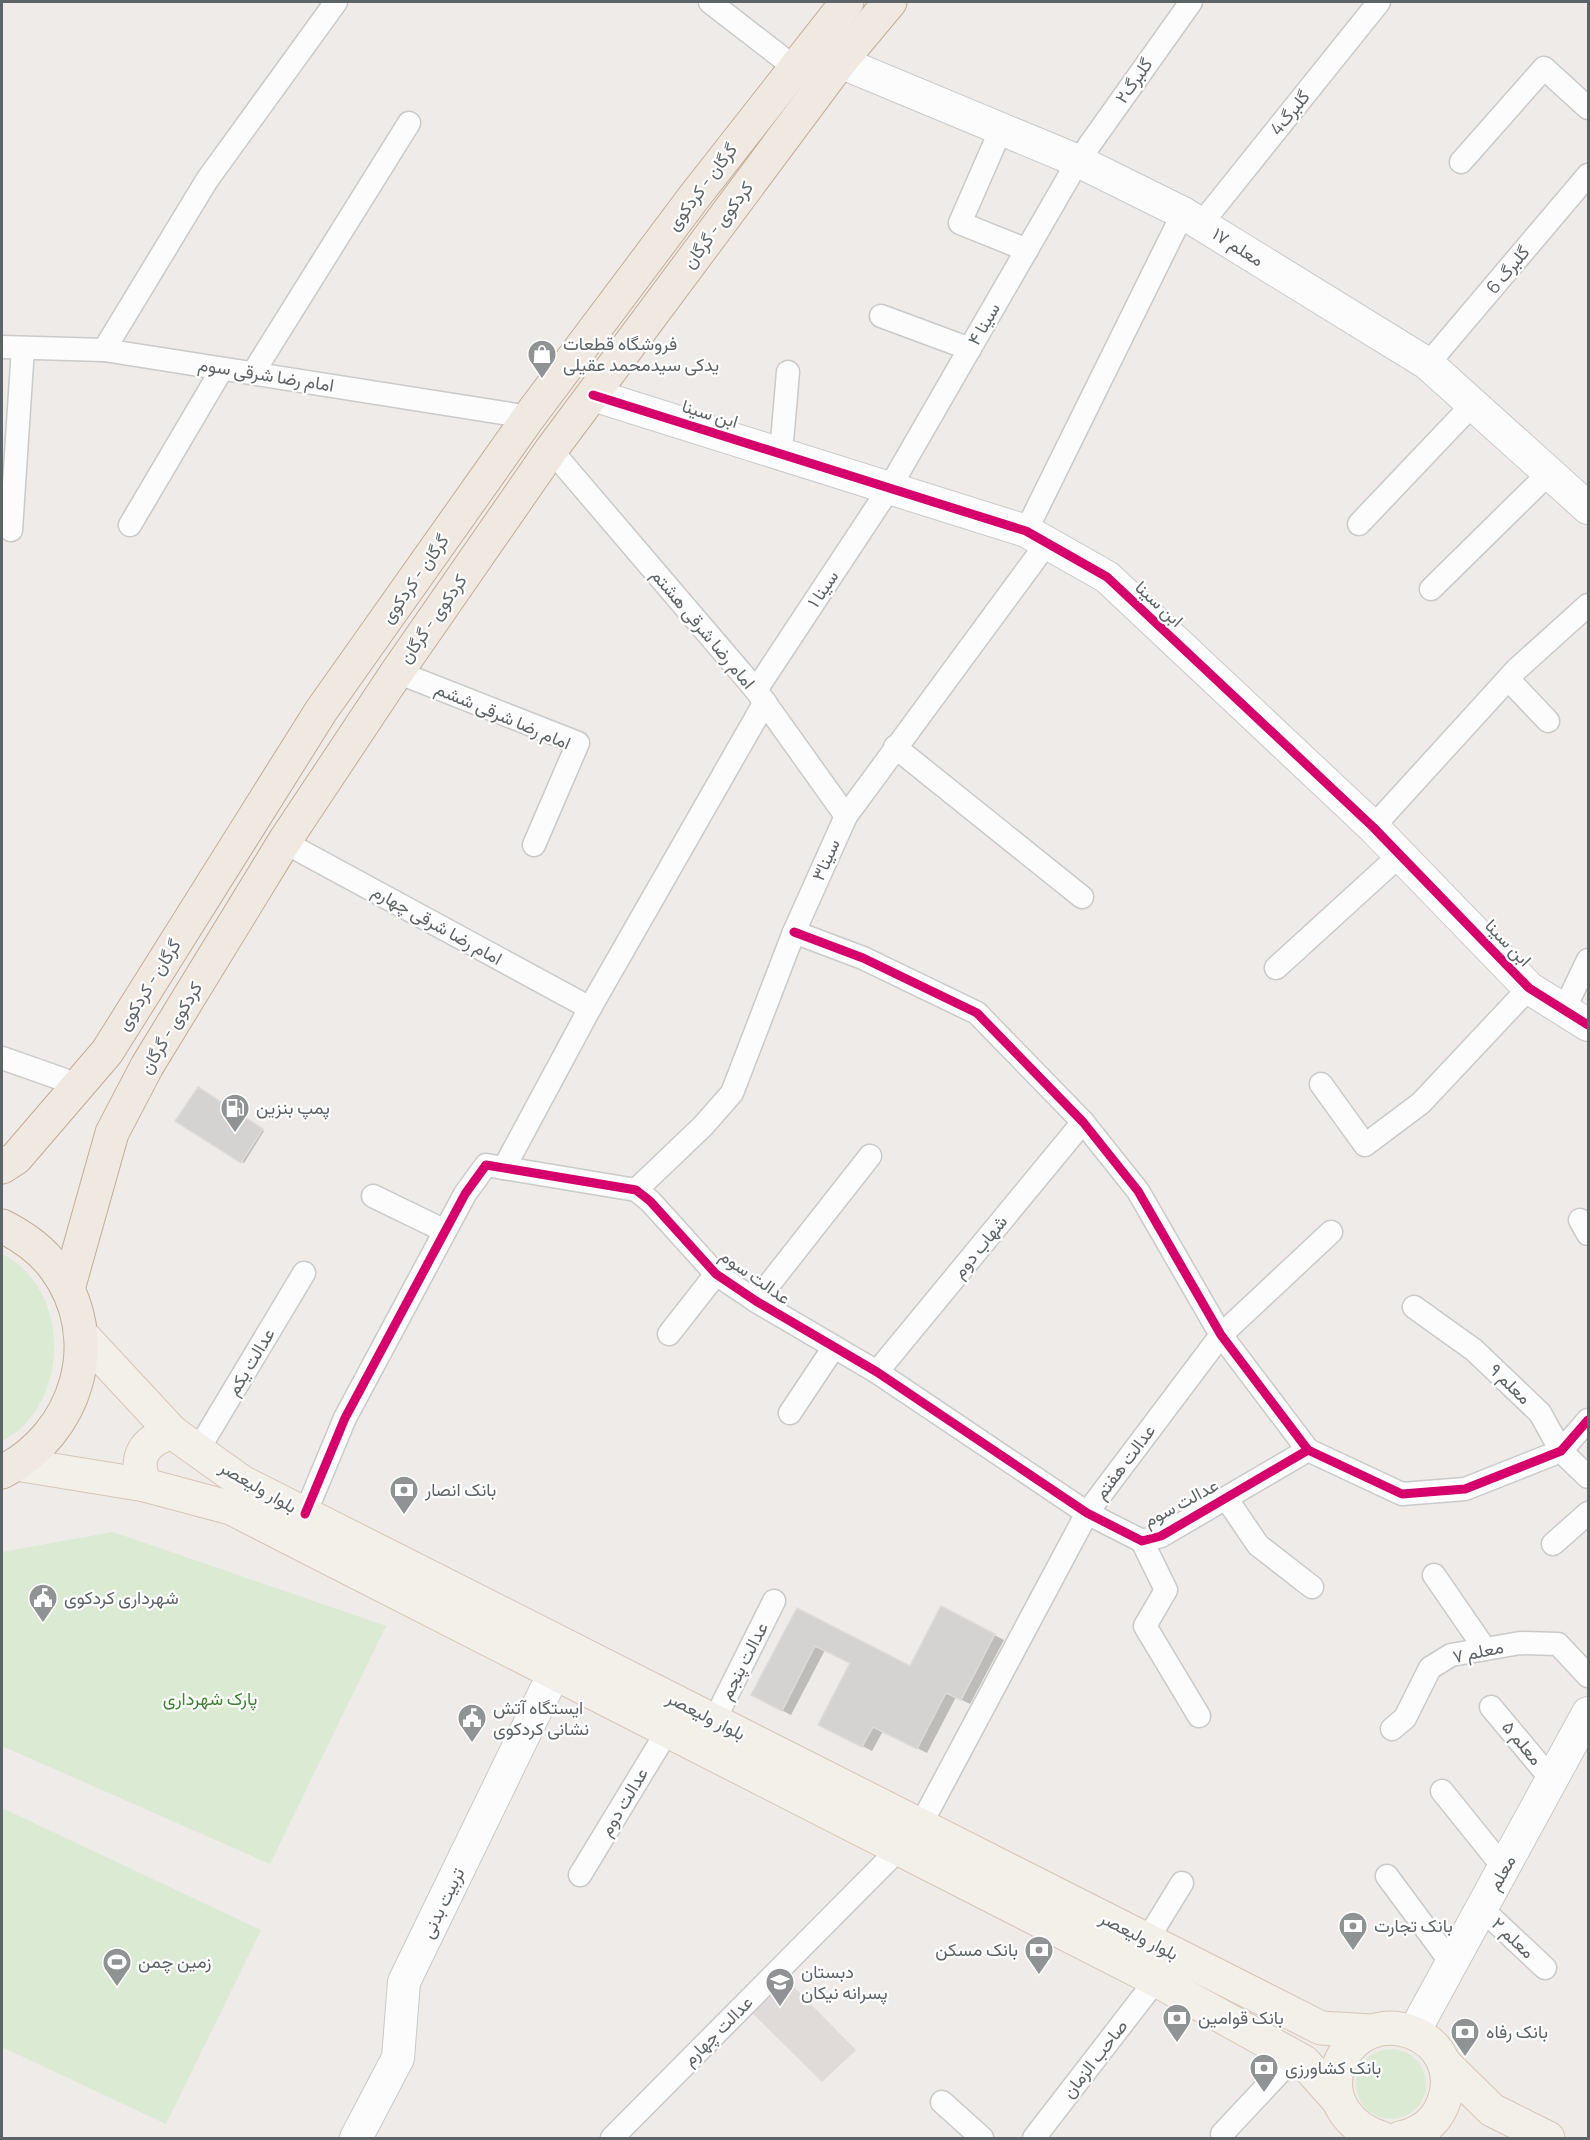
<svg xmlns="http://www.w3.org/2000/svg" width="1590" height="2140" font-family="Manrope,Vazirmatn,sans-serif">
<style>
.education{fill:#e0dbd8}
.green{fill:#daead3}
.shadow{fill:#0003}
.building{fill:#d5d3d2;stroke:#dedad8;stroke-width:1.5}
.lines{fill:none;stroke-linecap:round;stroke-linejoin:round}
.street-casing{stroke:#c9cac9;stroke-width:25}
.secondary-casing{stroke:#c9cac9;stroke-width:34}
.primary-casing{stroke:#d7c6b5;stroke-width:35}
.highway-casing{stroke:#c6ac94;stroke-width:35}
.street{stroke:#fcfcfc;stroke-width:22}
.secondary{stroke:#fcfcfc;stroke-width:32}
.primary{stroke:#f3efe9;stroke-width:33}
.highway{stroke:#f0e9e2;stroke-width:33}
.cycleway-casing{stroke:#fff;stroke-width:13}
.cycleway{stroke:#d6006c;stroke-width:9}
.labels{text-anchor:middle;stroke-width:4.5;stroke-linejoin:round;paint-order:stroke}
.street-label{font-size:18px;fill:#5d6467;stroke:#fff}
.poi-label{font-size:18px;fill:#5d6467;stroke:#fff;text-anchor:start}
.park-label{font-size:18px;fill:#3e8330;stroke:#fff}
</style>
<rect width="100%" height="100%" fill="#eeebe8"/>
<!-- education -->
<polygon class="education" points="786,1979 856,2050 822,2082 752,2013"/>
<!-- green -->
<g class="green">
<path d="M2,1254C72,1289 71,1405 2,1441Z"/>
<polygon points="113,1532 386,1626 270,1864 2,1746 2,1552"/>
<polygon points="2,1808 261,1930 166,2124 2,2047"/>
<circle cx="1391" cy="2084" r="35"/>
</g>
<!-- shadow -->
<g class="shadow">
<polygon points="198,1089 264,1131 244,1163 177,1121"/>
<polygon points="942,1608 1004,1640 970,1704 956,1697 927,1753 883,1731 872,1751 829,1729 851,1663 825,1650 791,1715 762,1700 797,1610 911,1668"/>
</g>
<!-- building -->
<g class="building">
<polygon points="198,1087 263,1129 241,1163 175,1121"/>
<polygon points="941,1606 995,1634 961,1700 946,1693 917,1749 873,1727 862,1747 818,1725 850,1663 815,1646 782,1711 751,1695 797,1608 910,1666"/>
</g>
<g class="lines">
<!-- street casing -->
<g class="street-casing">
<g id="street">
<polyline points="710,2 794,67"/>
<polyline points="1001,129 960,223 1027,250"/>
<polyline points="1461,162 1544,68 1588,108"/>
<polyline points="1201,224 1379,2"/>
<polyline points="881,316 970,349"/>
<polyline points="2,347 104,350 529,417"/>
<polyline points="104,350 207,180 336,2"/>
<polyline points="1428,364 1588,175"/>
<polyline points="253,373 409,123"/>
<polyline points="551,450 756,690 846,816"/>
<polyline points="781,453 788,372"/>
<polyline points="1359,524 1473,404"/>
<polyline points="130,525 222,369"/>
<polyline points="11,530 23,348"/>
<polyline points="1026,531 1183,213"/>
<polyline points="1431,589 1549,473"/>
<polyline points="397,672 578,743 534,845"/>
<polyline points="1508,679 1548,721"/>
<polyline points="756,690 890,487 1078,161 1191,2"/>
<polyline points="895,747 1082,897"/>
<polyline points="1373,827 1517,669 1588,605"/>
<polyline points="284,842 590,1008"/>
<polyline points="794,932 863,958 977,1013 1083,1122 1138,1191 1221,1335 1308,1450 1402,1494 1465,1489 1561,1451 1588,1420"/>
<polyline points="1276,968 1400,855"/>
<polyline points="1564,1010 1588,960"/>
<polyline points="2,1058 79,1085"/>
<polyline points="1321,1084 1365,1145 1421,1103 1529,988"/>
<polyline points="504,1168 590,1008 765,702"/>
<polyline points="636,1190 703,1126 732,1093 794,932 846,816 1047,543"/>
<polyline points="373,1196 445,1231"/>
<polyline points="1580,1220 1588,1234"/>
<polyline points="756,1301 870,1156"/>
<polyline points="1414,1307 1474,1350 1540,1413 1561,1451 1588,1477"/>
<polyline points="669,1334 716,1274"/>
<polyline points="877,1372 1083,1122"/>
<polyline points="790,1413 834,1347"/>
<polyline points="198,1450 304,1273"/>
<polyline points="1226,1498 1258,1545 1312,1587"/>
<polyline points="305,1514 345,1418 465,1194 486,1165 636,1190 650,1201 716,1274 756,1301 877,1372 1087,1513 1142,1541 1161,1536 1308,1450"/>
<polyline points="1142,1541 1166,1590 1145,1626 1199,1716"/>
<polyline points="1553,1544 1588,1513"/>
<polyline points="1434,1575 1485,1649"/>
<polyline points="1491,1707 1552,1780"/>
<polyline points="714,1721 774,1601"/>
<polyline points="1392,1729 1405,1718 1430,1668 1451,1655 1520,1643 1558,1644 1588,1676"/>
<polyline points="1442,1791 1504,1868"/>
<polyline points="920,1826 1087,1513 1221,1335 1331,1232"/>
<polyline points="580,1875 668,1730"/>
<polyline points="1387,1876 1452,1964"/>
<polyline points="1482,1909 1545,1968"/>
<polyline points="1147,1940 1182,1883"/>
<polyline points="942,2102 982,2138"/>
<polyline points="1222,2134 1294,2057"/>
<polyline points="612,2138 900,1848"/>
<polyline points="1034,2138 1156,1980"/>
</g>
</g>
<!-- secondary casing -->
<g class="secondary-casing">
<g id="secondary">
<polyline points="840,62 1078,161 1183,213 1428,364 1588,508"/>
<polyline points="593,395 1026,531 1107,577 1373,827 1529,988 1588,1025"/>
<polyline points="1414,2032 1588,1713"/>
<polyline points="356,2138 398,2058 404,1982 554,1673"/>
</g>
</g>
<!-- primary casing -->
<g class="primary-casing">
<g id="primary">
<polyline points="80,1333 172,1432 242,1482 1321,2028 1372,2031"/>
<polyline points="16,1464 145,1485 231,1508 1156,1980 1304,2062 1338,2100"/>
<path d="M145,1485C133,1457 144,1441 172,1432"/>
<polyline points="1444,2063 1492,2110 1548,2138"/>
<path d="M1382,2138C1351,2129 1326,2099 1339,2065C1368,1994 1472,2036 1442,2106C1434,2124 1419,2134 1400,2138"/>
</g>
</g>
<!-- highway casing -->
<g class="highway-casing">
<g id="highway">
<polyline points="2,1167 16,1158 107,1052 321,711 529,417 694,197 847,2"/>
<path d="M2,1226C22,1236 41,1249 55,1268C107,1339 77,1434 2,1472"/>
<polyline points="68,1289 112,1133 147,1066 284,842 397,672 551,450 840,62 890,2"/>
</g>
</g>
<!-- street -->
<use href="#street" class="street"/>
<!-- secondary -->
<use href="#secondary" class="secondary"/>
<!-- primary -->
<use href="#primary" class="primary"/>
<!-- highway -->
<use href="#highway" class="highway"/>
<!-- cycleway casing -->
<g class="cycleway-casing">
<g id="cycleway">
<polyline points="593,395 1026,531 1107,577 1373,827 1529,988 1588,1025"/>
<polyline points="794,932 863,958 977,1013 1083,1122 1138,1191 1221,1335 1308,1450 1402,1494 1465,1489 1561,1451 1588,1420"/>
<polyline points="305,1514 345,1418 465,1194 486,1165 636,1190 650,1201 716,1274 756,1301 877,1372 1087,1513 1142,1541 1161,1536 1308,1450"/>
</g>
</g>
<!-- cycleway -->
<use href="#cycleway" class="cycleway"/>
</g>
<!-- icons -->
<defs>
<g id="shop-pin" transform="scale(1.5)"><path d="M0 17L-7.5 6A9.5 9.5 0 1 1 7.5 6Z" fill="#909394" stroke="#fff"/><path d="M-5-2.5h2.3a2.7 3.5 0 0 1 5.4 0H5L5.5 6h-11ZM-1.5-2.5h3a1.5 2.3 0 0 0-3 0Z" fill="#fff"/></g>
<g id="fuel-pin" transform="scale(1.5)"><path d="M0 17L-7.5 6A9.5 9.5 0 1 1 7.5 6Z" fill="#909394" stroke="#fff"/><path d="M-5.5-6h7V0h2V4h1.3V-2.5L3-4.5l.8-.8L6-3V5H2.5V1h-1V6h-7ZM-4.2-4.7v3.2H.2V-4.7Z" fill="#fff"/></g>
<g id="bank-pin" transform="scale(1.5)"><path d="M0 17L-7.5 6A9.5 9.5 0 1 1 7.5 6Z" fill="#909394" stroke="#fff"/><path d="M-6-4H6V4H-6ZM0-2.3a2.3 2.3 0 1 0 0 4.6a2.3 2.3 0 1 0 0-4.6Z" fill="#fff"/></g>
<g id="civic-pin" transform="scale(1.5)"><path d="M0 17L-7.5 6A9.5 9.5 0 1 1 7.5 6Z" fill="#909394" stroke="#fff"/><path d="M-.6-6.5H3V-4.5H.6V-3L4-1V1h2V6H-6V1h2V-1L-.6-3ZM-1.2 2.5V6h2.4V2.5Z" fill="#fff"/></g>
<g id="stadium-pin" transform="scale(1.5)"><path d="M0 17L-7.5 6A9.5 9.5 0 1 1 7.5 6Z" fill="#909394" stroke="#fff"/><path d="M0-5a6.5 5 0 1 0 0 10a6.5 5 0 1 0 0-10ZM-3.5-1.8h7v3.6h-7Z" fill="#fff"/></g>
<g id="school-pin" transform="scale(1.5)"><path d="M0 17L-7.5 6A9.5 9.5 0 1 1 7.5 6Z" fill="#909394" stroke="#fff"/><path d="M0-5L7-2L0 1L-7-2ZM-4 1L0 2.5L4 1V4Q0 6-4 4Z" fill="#fff"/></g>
</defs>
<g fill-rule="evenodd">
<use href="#shop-pin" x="542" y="354"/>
<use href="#fuel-pin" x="235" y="1108"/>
<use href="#bank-pin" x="404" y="1490"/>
<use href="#civic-pin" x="43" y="1598"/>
<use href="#civic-pin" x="472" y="1718"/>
<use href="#bank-pin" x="1353" y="1926"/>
<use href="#bank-pin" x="1039" y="1950"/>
<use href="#stadium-pin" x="117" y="1962"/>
<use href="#school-pin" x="780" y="1982"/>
<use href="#bank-pin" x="1177" y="2018"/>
<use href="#bank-pin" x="1465" y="2032"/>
<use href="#bank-pin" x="1264" y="2068"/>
</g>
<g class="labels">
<!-- street labels -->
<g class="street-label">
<text transform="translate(1134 81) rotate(-55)" y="6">گلبرگ۲</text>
<text transform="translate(1290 113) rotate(-51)" y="6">گلبرگ4</text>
<text transform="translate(702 187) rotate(-53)" y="6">گرگان - کردکوی</text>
<text transform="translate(718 225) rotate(-53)" y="6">کردکوی - گرگان</text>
<text transform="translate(1238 247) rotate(32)" y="6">معلم ۱۷</text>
<text transform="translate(1508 270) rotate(-50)" y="6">گلبرگ 6</text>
<text transform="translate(984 324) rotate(-60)" y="6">سینا ۴</text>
<text transform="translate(266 375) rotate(9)" y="6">امام رضا شرقی سوم</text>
<text transform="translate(710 414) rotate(17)" y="6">ابن سینا</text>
<text transform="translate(415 579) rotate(-55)" y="6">گرگان - کردکوی</text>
<text transform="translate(823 589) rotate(-56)" y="6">سینا ۱</text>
<text transform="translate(1159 604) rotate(43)" y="6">ابن سینا</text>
<text transform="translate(433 619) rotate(-55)" y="6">کردکوی - گرگان</text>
<text transform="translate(703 629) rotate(50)" y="6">امام رضا شرقی هشتم</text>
<text transform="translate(503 716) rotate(23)" y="6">امام رضا شرقی ششم</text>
<text transform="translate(826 860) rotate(-66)" y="6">سینا۳</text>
<text transform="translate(437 925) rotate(29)" y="6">امام رضا شرقی چهارم</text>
<text transform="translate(1508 943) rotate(46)" y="6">ابن سینا</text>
<text transform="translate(149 985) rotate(-58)" y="6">گرگان - کردکوی</text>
<text transform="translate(171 1028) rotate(-59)" y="6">کردکوی - گرگان</text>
<text transform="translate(980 1247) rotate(-51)" y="6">شهاب دوم</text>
<text transform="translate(755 1277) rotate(35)" y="6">عدالت سوم</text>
<text transform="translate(251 1362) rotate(-59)" y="6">عدالت یکم</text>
<text transform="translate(1510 1384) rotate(44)" y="6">معلم ۹</text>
<text transform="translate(1125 1462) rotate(-53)" y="6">عدالت هفتم</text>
<text transform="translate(258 1487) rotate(30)" y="6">بلوار ولیعصر</text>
<text transform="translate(1181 1503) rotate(-28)" y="6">عدالت سوم</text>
<text transform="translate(1478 1652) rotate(-12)" y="6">معلم ۷</text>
<text transform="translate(744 1661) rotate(-63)" y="6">عدالت پنجم</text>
<text transform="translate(706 1716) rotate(27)" y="6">بلوار ولیعصر</text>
<text transform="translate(1522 1743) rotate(50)" y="6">معلم ۵</text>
<text transform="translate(624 1802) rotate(-59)" y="6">عدالت دوم</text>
<text transform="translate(1502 1873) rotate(-61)" y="6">معلم</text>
<text transform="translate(443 1903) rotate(-64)" y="6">تربیت بدنی</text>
<text transform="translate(1139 1936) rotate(27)" y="6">بلوار ولیعصر</text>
<text transform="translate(1513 1938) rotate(43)" y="6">معلم ۲</text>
<text transform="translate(718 2031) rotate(-45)" y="6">عدالت چهارم</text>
<text transform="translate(1095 2059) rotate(-52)" y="6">صاحب الزمان</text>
</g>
<!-- poi labels -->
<g class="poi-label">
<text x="563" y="350">فروشگاه قطعات<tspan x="563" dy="21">یدکی سیدمحمد عقیلی</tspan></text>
<text x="256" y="1114">پمپ بنزین</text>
<text x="425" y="1496">بانک انصار</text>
<text x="64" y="1604">شهرداری کردکوی</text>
<text x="493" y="1714">ایستگاه آتش<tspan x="493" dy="21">نشانی کردکوی</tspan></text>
<text x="1374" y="1932">بانک تجارت</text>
<text x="1018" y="1956" text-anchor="end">بانک مسکن</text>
<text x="138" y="1968">زمین چمن</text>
<text x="801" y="1978">دبستان<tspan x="801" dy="21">پسرانه نیکان</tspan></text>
<text x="1198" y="2024">بانک قوامین</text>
<text x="1486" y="2038">بانک رفاه</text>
<text x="1285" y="2074">بانک کشاورزی</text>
</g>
<!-- park labels -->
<g class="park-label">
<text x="210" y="1705">پارک شهرداری</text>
</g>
</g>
<!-- border -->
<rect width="1590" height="2140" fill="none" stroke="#5d6467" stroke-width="6"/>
</svg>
